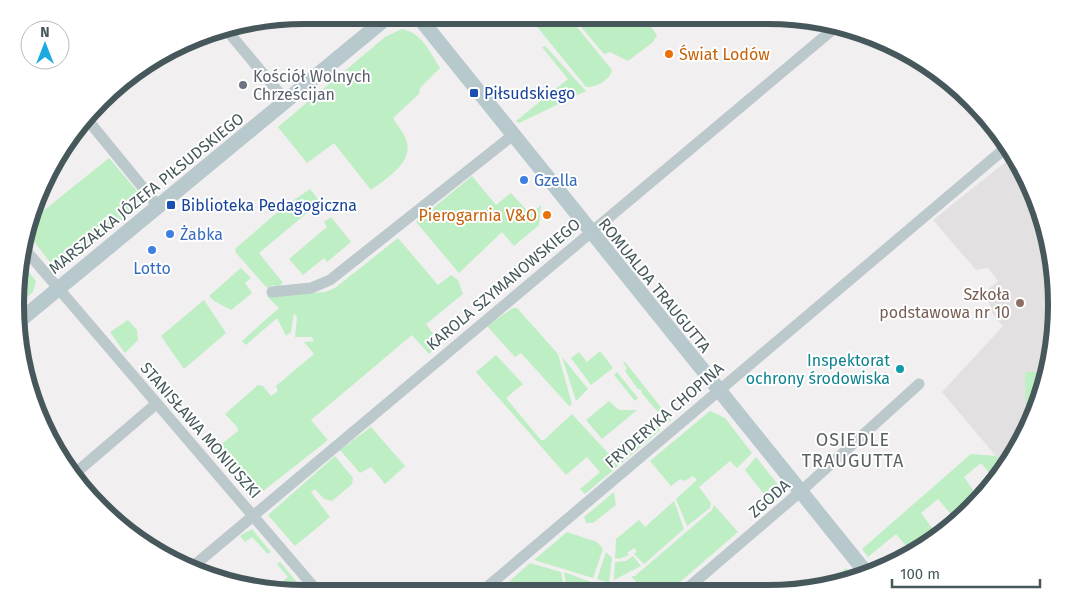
<svg xmlns="http://www.w3.org/2000/svg" width="1072" height="609" font-family="'Fira Sans',sans-serif">
<style>
.education{fill:#e2e0e1}
.green{fill:#beeec3}
.lines{fill:none;stroke-linecap:round;stroke-linejoin:round}
.street{stroke:#bbc8cc;stroke-width:11}
.secondary{stroke:#b8c9ce;stroke-width:15}
.food-dot{fill:#e8710a;stroke:#fff;stroke-width:2}
.worship-dot{fill:#6b7280;stroke:#fff;stroke-width:2}
.transit-dot{fill:#1a4fb4;stroke:#fff;stroke-width:2}
.shop-dot{fill:#3f7fe0;stroke:#fff;stroke-width:2}
.education-dot{fill:#8d6e63;stroke:#fff;stroke-width:2}
.culture-dot{fill:#0f9aa8;stroke:#fff;stroke-width:2}
.labels{text-anchor:middle;stroke-width:4;stroke-linejoin:round;paint-order:stroke}
.food-label{font-size:16px;fill:#c56008;stroke:#fff;text-anchor:start}
.worship-label{font-size:16px;fill:#5b616d;stroke:#fff;text-anchor:start}
.transit-label{font-size:16px;fill:#164399;stroke:#fff;text-anchor:start}
.shop-label{font-size:16px;fill:#366cbe;stroke:#fff;text-anchor:start}
.street-label{font-size:16px;fill:#47585c;stroke:#fff}
.education-label{font-size:16px;fill:#785e54;stroke:#fff;text-anchor:end}
.culture-label{font-size:16px;fill:#0d838f;stroke:#fff;text-anchor:end}
.neighbourhood-label{font-size:18px;letter-spacing:1px;fill:#5c6264;stroke:#fff}
.rim{fill:none;stroke:#47585c;stroke-width:6}
</style>
<rect width="100%" height="100%" fill="#f1eff0"/>
<!-- education -->
<polygon class="education" points="1013,156 1051,248 1051,361 1006,468 942,392 1003,326 993,314 985,292 998,281 988,268 976,270 933,220"/>
<!-- green -->
<g class="green">
<path d="M543,15H567L612,70C610,80 595,88 586,87L534,23Z"/>
<polygon points="571,15 642,15 657,35 653,42 628,61 610,52 604,54"/>
<path d="M402,29C422,33 430,52 440,68L420,88L419,94L393,118C396,124 401,129 404,135C418,160 388,177 371,190L334,143L307,163L278,127L385,37Z"/>
<polygon points="545,46 586,91 519,123 516,121 568,79 542,47"/>
<polygon points="109,158 143,198 142,203 68,264 53,266 25,230 27,224"/>
<polygon points="472,176 496,205 511,193 530,214 541,205 539,225 514,246 502,232 459,273 416,222"/>
<polygon points="310,189 320,202 259,253 283,283 277,287 274,285 267,288 236,253 235,249 281,209"/>
<polygon points="331,217 351,242 327,262 324,258 303,275 289,259 327,227 324,222"/>
<polygon points="572,229 574,235 535,266 531,263"/>
<polygon points="398,238 438,285 451,275 458,280 463,294 426,324 441,345 429,354 412,335 311,420 328,440 253,499 213,451 238,431 237,427 225,414 258,385 263,386 271,396 278,391 276,386 314,354 304,342 314,341 312,337 295,337 297,318 294,313 291,332 286,336 277,318 246,345 242,341 279,308 267,296 325,292 335,288"/>
<polygon points="21,263 36,281 33,292 15,307"/>
<polygon points="241,268 251,278 245,283 252,293 231,310 214,301 209,296"/>
<polygon points="204,300 226,333 184,369 161,336"/>
<polygon points="513,308 517,308 558,354 572,404 569,406 521,353 515,357 487,326"/>
<polygon points="128,320 137,330 138,340 125,353 110,332"/>
<polygon points="600,351 613,368 591,385 571,358 579,352 587,362"/>
<polygon points="496,355 523,384 506,398 541,440 544,440 572,414 619,465 585,494 580,489 600,472 587,457 566,475 476,372"/>
<polygon points="562,357 588,389 576,401"/>
<polygon points="625,362 671,420 667,423 641,392 642,390 638,389 625,371 627,368 623,363"/>
<polygon points="617,372 638,398 635,401 614,375"/>
<polygon points="1025,372 1047,372 1027,419 1026,419"/>
<polygon points="609,401 619,410 637,410 602,439 586,420"/>
<polygon points="710,411 725,418 752,453 737,468 730,461 699,487 711,503 710,508 687,526 676,499 697,480 693,476 685,481 680,479 671,486 650,461"/>
<polygon points="657,425 660,430 622,463 617,459"/>
<polygon points="371,427 405,466 385,484 371,467 360,473 340,450"/>
<polygon points="971,454 996,456 1006,468 996,481 981,463 964,477 980,500 957,521 938,499 921,513 938,536 913,554 896,534 868,557 862,549"/>
<polygon points="335,456 353,478 352,484 332,501 324,499 315,489 311,492 330,517 295,546 268,515"/>
<polygon points="756,457 783,491 783,495 767,508 762,503 767,498 745,470"/>
<polygon points="614,492 616,505 593,523 586,523 584,517"/>
<polygon points="674,501 684,529 644,564 634,554 637,551 634,548 627,553 629,555 619,559 615,558 616,539 639,520 645,527"/>
<polygon points="714,505 738,532 667,593 646,593 631,576 635,576 712,510"/>
<polygon points="252,529 271,552 268,554 252,537 245,542 240,536"/>
<polygon points="567,532 597,542 603,549 593,578 534,560"/>
<polygon points="606,552 612,558 609,583 597,579"/>
<polygon points="633,556 641,566 614,580 615,562 626,561"/>
<polygon points="280,562 306,593 272,591 288,577 277,564"/>
<polygon points="530,563 561,572 565,593 496,593"/>
<polygon points="846,568 855,580 832,584 830,582"/>
<polygon points="564,572 591,582 588,593 568,593"/>
</g>
<g class="lines">
<!-- street -->
<g class="street">
<polyline points="225,28 286,101"/>
<polyline points="87,119 158,206"/>
<polyline points="23,247 319,593"/>
<polyline points="272,292 311,288 330,280 513,135"/>
<polyline points="72,476 156,404"/>
<polyline points="191,568 837,26"/>
<polyline points="480,593 1009,145"/>
<polyline points="682,593 800,492 919,384"/>
</g>
<!-- secondary -->
<g class="secondary">
<polyline points="417,15 868,575"/>
<polyline points="18,322 390,15"/>
</g>
</g>
<!-- markers -->
<g class="food-dot">
<circle cx="669" cy="54" r="5"/>
<circle cx="547" cy="215" r="5"/>
</g>
<circle class="worship-dot" cx="243" cy="85" r="5"/>
<g class="transit-dot">
<rect x="469" y="88" width="10" height="10" rx="2.5"/>
<rect x="166" y="200" width="10" height="10" rx="2.5"/>
</g>
<g class="shop-dot">
<circle cx="524" cy="180" r="5"/>
<circle cx="170" cy="234" r="5"/>
<circle cx="152" cy="250" r="5"/>
</g>
<circle class="education-dot" cx="1020" cy="303" r="5"/>
<circle class="culture-dot" cx="900" cy="369" r="5"/>
<g class="labels">
<!-- food labels -->
<g class="food-label">
<text x="679" y="60">Świat Lodów</text>
<text x="537" y="221" text-anchor="end">Pierogarnia V&amp;O</text>
</g>
<!-- worship labels -->
<g class="worship-label">
<text x="253" y="82">Kościół Wolnych<tspan x="253" dy="18">Chrześcijan</tspan></text>
</g>
<!-- transit labels -->
<g class="transit-label">
<text x="484" y="99">Piłsudskiego</text>
<text x="181" y="211">Biblioteka Pedagogiczna</text>
</g>
<!-- shop labels -->
<g class="shop-label">
<text x="534" y="186">Gzella</text>
<text x="180" y="240">Żabka</text>
<text x="152" y="274" text-anchor="middle">Lotto</text>
</g>
<!-- street labels -->
<g class="street-label">
<text transform="translate(146 193) rotate(-39)" y="6">MARSZAŁKA JÓZEFA PIŁSUDSKIEGO</text>
<text transform="translate(503 284) rotate(-40)" y="6">KAROLA SZYMANOWSKIEGO</text>
<text transform="translate(655 285) rotate(51)" y="6">ROMUALDA TRAUGUTTA</text>
<text transform="translate(664 415) rotate(-41)" y="6">FRYDERYKA CHOPINA</text>
<text transform="translate(201 430) rotate(49)" y="6">STANISŁAWA MONIUSZKI</text>
<text transform="translate(769 498) rotate(-41)" y="6">ZGODA</text>
</g>
<!-- education labels -->
<g class="education-label">
<text x="1010" y="300">Szkoła<tspan x="1010" dy="18">podstawowa nr 10</tspan></text>
</g>
<!-- culture labels -->
<g class="culture-label">
<text x="890" y="366">Inspektorat<tspan x="890" dy="18">ochrony środowiska</tspan></text>
</g>
<!-- neighbourhood labels -->
<g class="neighbourhood-label">
<text x="853" y="446">OSIEDLE<tspan x="853" dy="21">TRAUGUTTA</tspan></text>
</g>
</g>
<!-- crop -->
<path d="M0 0H1072V609H0ZM304 24H768A280 280 0 0 1 1048 304V305A280 280 0 0 1 768 585H304A280 280 0 0 1 24 305V304A280 280 0 0 1 304 24Z" fill="#fff" fill-rule="evenodd"/>
<path class="rim" d="M304 24H768A280 280 0 0 1 1048 304V305A280 280 0 0 1 768 585H304A280 280 0 0 1 24 305V304A280 280 0 0 1 304 24Z"/>
<!-- north arrow -->
<g transform="translate(45 45)"><circle r="24" fill="#ffffff" stroke="#b5bcbe"/>
<path d="M0-4L9 19L0 12L-9 19Z" fill="#1baadf"/>
<text y="-8" font-size="14" font-weight="bold" text-anchor="middle" fill="#47585c">N</text>
</g>
<!-- scale -->
<path d="M892 579v8h148v-8" fill="none" stroke="#47585c" stroke-width="2.5"/>
<text x="900" y="579" font-size="15" fill="#47585c" stroke="#ffffff" stroke-width="4" paint-order="stroke">100 m</text>
</svg>
